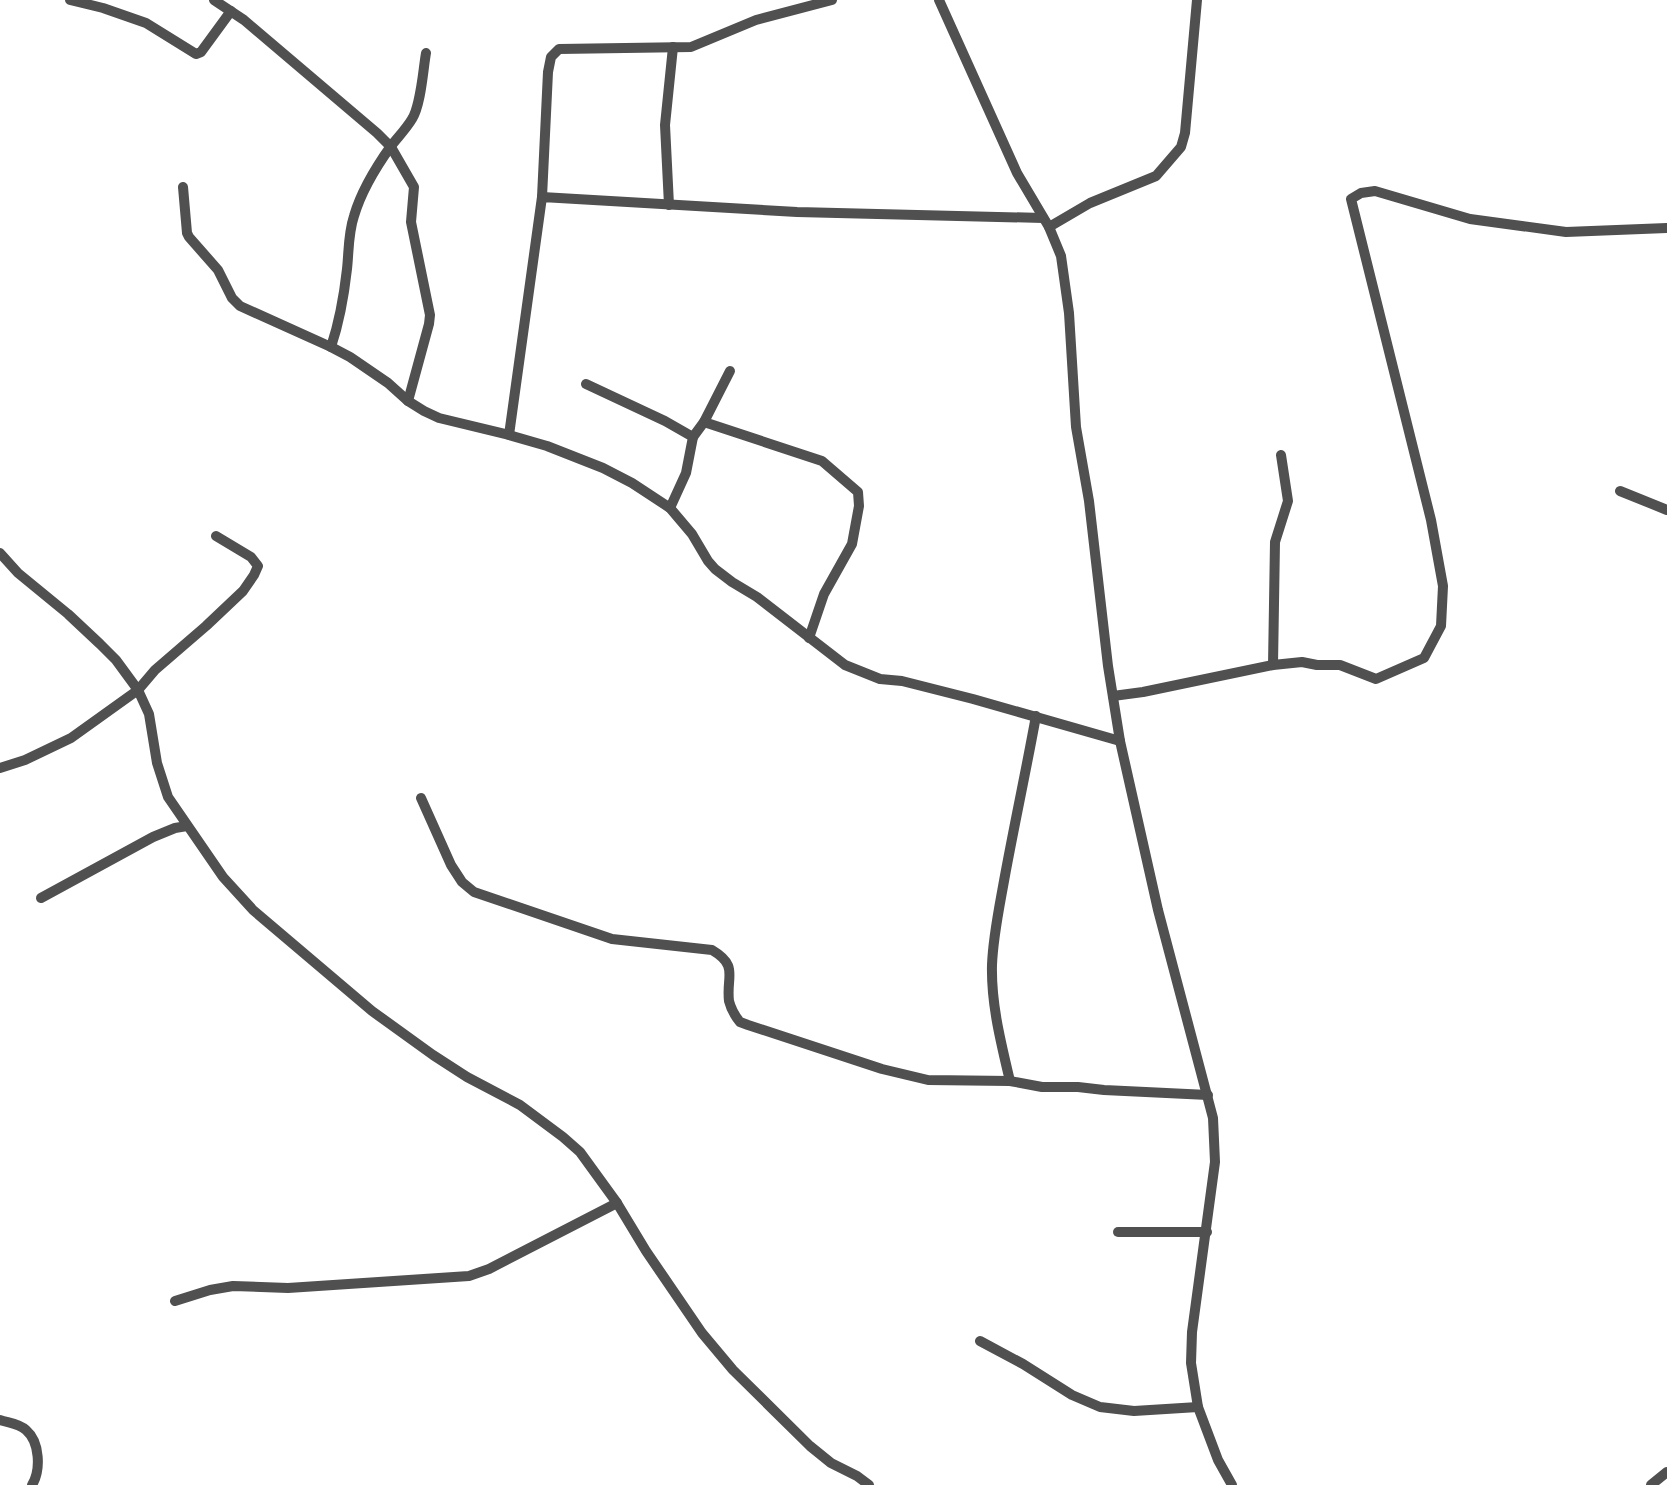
<svg xmlns="http://www.w3.org/2000/svg" width="1667" height="1485" font-family="Quicksand,sans-serif">
<style>
.lines{fill:none;stroke-linecap:round;stroke-linejoin:round}
.street{stroke:#505050;stroke-width:10}
</style>
<rect width="100%" height="100%" fill="#fff"/>
<g class="lines">
<!-- street -->
<g class="street">
<polyline points="70,0 103,8 146,23 196,54 201,52 231,11"/>
<polyline points="214,0 244,20 377,133 391,147 414,187 411,222 430,315 429,324 408,401"/>
<polyline points="939,0 1017,173 1049,227 1061,256 1069,313 1076,427 1089,501 1108,666 1120,741 1158,910 1213,1118 1215,1162 1192,1332 1191,1363 1198,1407 1218,1460 1232,1485"/>
<path d="M426,53C423,70 421,105 412,119C406,129 398,137 391,146C376,167 361,192 354,216C348,234 349,251 347,269C344,296 340,320 331,347L350,357L388,383L408,401L424,411L439,418L509,435L547,446L603,468L632,483L670,508L692,534L708,561L715,569L732,582L757,597L845,665L880,679L902,681L973,699L1120,741"/>
<polyline points="183,187 187,233 189,237 218,270 232,298 240,306 331,347"/>
<polyline points="542,197 548,72 551,57 559,49 691,47 756,20 832,0"/>
<polyline points="669,205 665,125 673,47"/>
<polyline points="1049,227 1090,203 1156,176 1181,147 1185,133 1197,0"/>
<polyline points="586,384 665,421 693,437 686,473 670,508"/>
<polyline points="704,422 822,461 858,492 859,506 852,544 824,594 809,638"/>
<polyline points="509,435 542,197 797,212 1043,218"/>
<polyline points="693,437 704,422 730,371"/>
<polyline points="1620,491 1667,510"/>
<polyline points="0,553 18,573 68,614 100,644 116,660 138,690 149,714 157,763 168,797 223,877 253,910 372,1011 433,1055 467,1077 520,1105 563,1137 580,1152 617,1203 646,1251 702,1333 733,1370 810,1446 831,1463 857,1476 869,1485"/>
<polyline points="1273,665 1275,542 1288,501 1281,455"/>
<polyline points="1113,696 1143,692 1273,665 1302,662 1317,665 1340,665 1376,679 1424,658 1441,626 1443,586 1431,520 1351,199 1361,193 1375,191 1470,219 1566,232 1667,228"/>
<polyline points="0,768 25,760 71,738 138,690 155,670 206,626 243,591 254,575 258,566 251,557 216,536"/>
<path d="M421,798L451,865L462,882L474,892L612,939L712,950C739,966 726,976 729,1001C731,1009 735,1016 740,1022L748,1025L882,1069L928,1080L1010,1081L1042,1087H1078L1104,1090L1208,1095"/>
<polyline points="41,898 153,837 175,828 187,826"/>
<path d="M1010,1081C1001,1043 991,1004 992,965C993,937 999,909 1004,881C1014,826 1026,771 1036,716"/>
<polyline points="1118,1232 1207,1232"/>
<polyline points="175,1301 210,1290 233,1286 288,1288 469,1276 489,1269 617,1203"/>
<polyline points="980,1341 1023,1364 1072,1395 1100,1407 1134,1411 1198,1407"/>
<path d="M0,1420C9,1423 18,1423 26,1430C40,1442 41,1470 32,1485"/>
<polyline points="1651,1485 1667,1472"/>
</g>
</g>
</svg>
